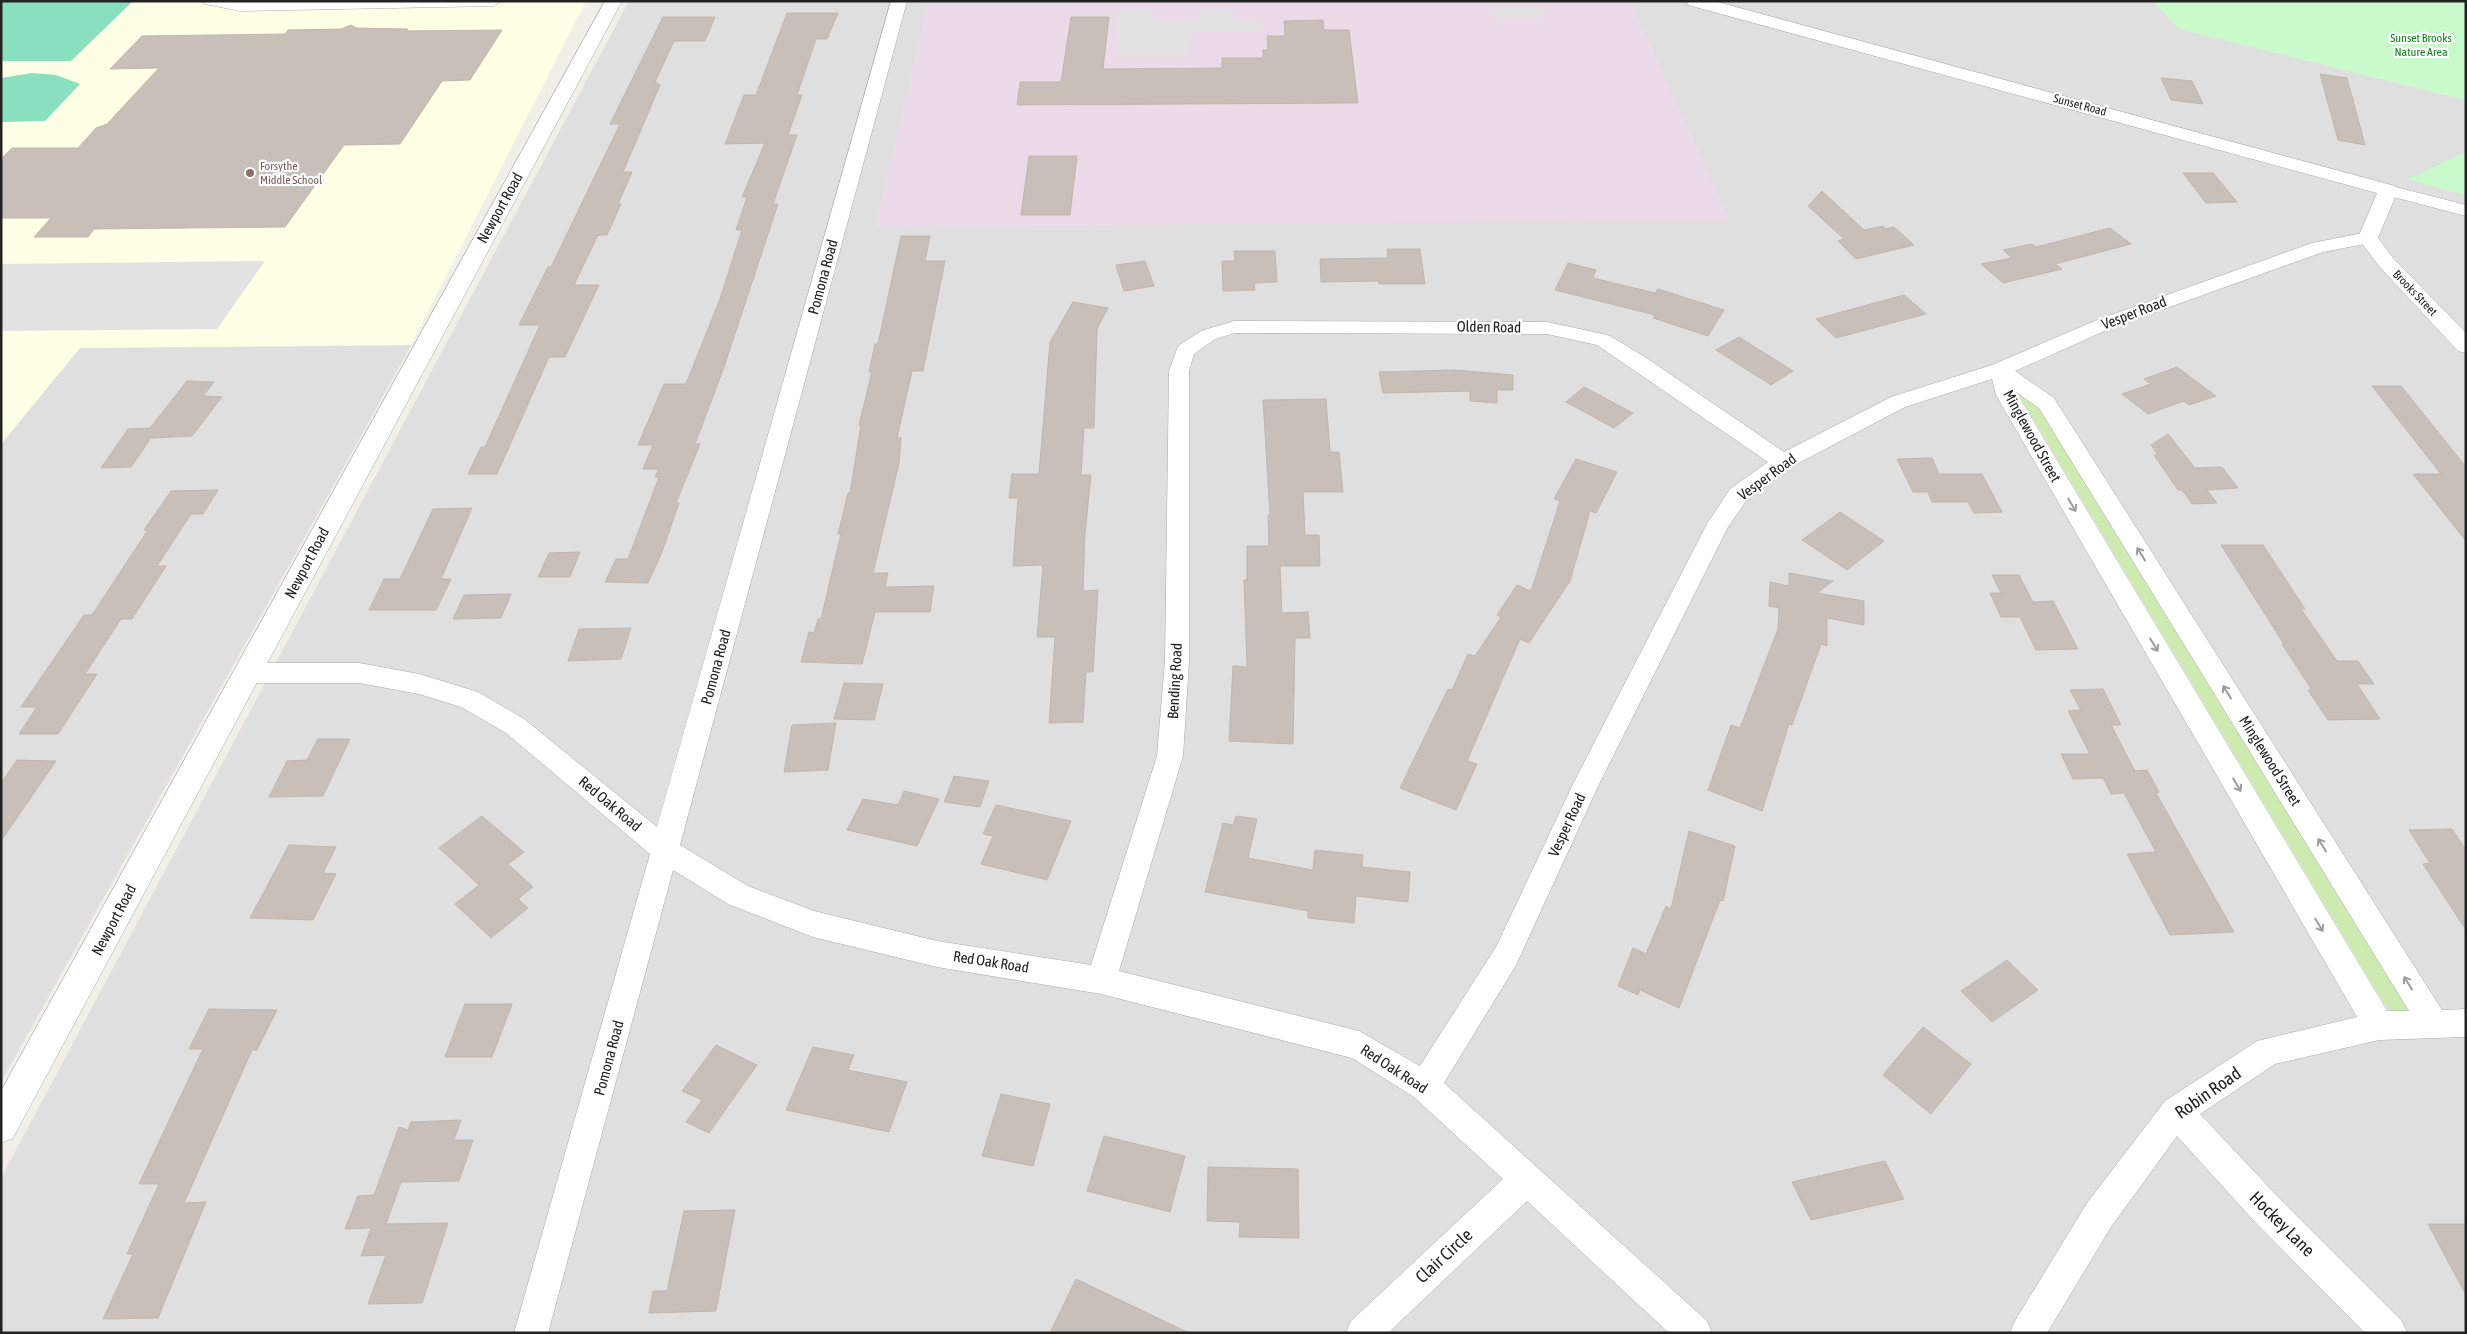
<svg xmlns="http://www.w3.org/2000/svg" width="2467" height="1334" font-family="'Asap Condensed',sans-serif">
<style>
.residential{fill:#e0dfdf}
.industrial{fill:#ebdbe8}
.education{fill:#ffffe5}
.grass{fill:#cdebb0}
.park{fill:#c8facc}
.pitch{fill:#88e0be}
.parking{fill:#e2e2e2}
.building{fill:#c7bfb8;stroke:#c4b6ab}
.lines{fill:none;stroke-linecap:round;stroke-linejoin:round}
.minor-casing{stroke:#a9a9a9;stroke-width:1}
.tertiary-casing{stroke:#a9a9a9;stroke-width:1}
.minor{fill:#fff;fill-rule:evenodd}
.tertiary{fill:#fff;fill-rule:evenodd}
.oneway{stroke:#9c9c9c}
.education-dot{fill:#8d6e63;stroke:#fff;stroke-width:2}
.labels{text-anchor:middle;stroke-width:4.5;stroke-linejoin:round;paint-order:stroke}
.far-park-label{font-size:12px;fill:#0c8416;stroke:#fff}
.far-street-label{font-size:12px;fill:#222;stroke:#fff}
.far-education-label{font-size:12px;fill:#785e54;stroke:#fff;text-anchor:start}
.street-label{font-size:15px;fill:#222;stroke:#fff}
.near-street-label{font-size:18px;fill:#222;stroke:#fff}
</style>
<rect width="100%" height="100%" fill="#f2efe9"/>
<!-- residential -->
<g class="residential">
<polygon points="629,1 2153,1 2180,29 2466,100 2466,152 2409,179 2466,195 2466,1333 1,1333 1,1178"/>
<polygon points="411,345 356,445 1,1082 1,444 80,348"/>
</g>
<!-- industrial -->
<polygon class="industrial" points="1306,1 1630,1 1730,221 875,226 928,4"/>
<!-- education -->
<polygon class="education" points="1,1 586,1 411,345 80,348 1,444"/>
<!-- grass -->
<polygon class="grass" points="2030,392 2403,1001 2406,1008 2404,1012 2392,1011 2383,1002 2018,393"/>
<!-- park -->
<g class="park">
<polygon points="2153,1 2466,1 2466,100 2180,29"/>
<polygon points="2466,152 2466,195 2408,179"/>
</g>
<!-- pitch -->
<g class="pitch">
<polygon points="1,1 133,1 71,61 1,61"/>
<polygon points="32,73 56,75 80,84 45,121 1,122 1,78"/>
</g>
<!-- parking -->
<g class="parking">
<polygon points="1492,8 1541,8 1544,18 1495,18"/>
<polygon points="1199,9 1233,9 1233,21 1260,21 1260,32 1191,32 1190,56 1116,56 1119,10 1154,10 1154,22 1199,22"/>
<polygon points="265,261 217,329 1,331 1,264"/>
</g>
<!-- building -->
<g class="building">
<polygon points="787,13 838,13 827,39 816,39 797,95 802,95 788,135 797,135 773,204 778,204 724,367 695,444 700,444 676,503 679,503 662,552 648,583 605,582 616,559 628,559 659,477 655,477 659,469 643,469 653,445 638,445 664,384 686,384 720,299 742,230 736,230 747,197 742,197 765,143 725,144 744,95 756,95"/>
<polygon points="663,17 715,17 705,41 674,41 655,82 660,85 623,172 632,172 618,204 621,204 607,235 598,235 574,285 599,285 565,357 549,357 497,474 468,474 481,447 485,447 540,325 519,325 548,267 551,267 620,124 610,124"/>
<polygon points="1071,17 1109,17 1103,69 1222,68 1222,58 1263,58 1263,50 1268,50 1267,36 1285,36 1284,21 1323,20 1324,30 1349,30 1358,103 1017,105 1020,82 1061,82"/>
<polygon points="351,25 356,28 408,29 406,31 502,30 470,80 442,81 400,144 344,145 285,227 94,229 88,237 34,237 51,218 1,218 1,159 12,148 78,148 96,128 107,124 159,68 110,69 142,36 285,34 288,30 341,29"/>
<polygon points="2320,74 2347,78 2365,145 2338,140"/>
<polygon points="2161,78 2192,81 2203,104 2171,100"/>
<polygon points="1029,156 1077,156 1070,215 1021,215"/>
<polygon points="2183,173 2213,173 2237,202 2206,203"/>
<polygon points="1822,191 1864,230 1883,226 1886,229 1894,227 1914,245 1856,259 1838,241 1844,239 1808,206"/>
<polygon points="2110,228 2131,244 2055,264 2062,269 2003,283 1981,264 2012,258 2003,250 2032,244 2036,247"/>
<polygon points="901,236 930,236 925,261 945,261 923,371 912,371 897,438 901,438 899,463 873,573 888,573 885,587 934,586 930,612 875,612 862,664 801,662 809,632 814,633 818,619 821,619 841,534 838,534 848,493 850,493 861,425 859,425 872,372 869,372 875,344 878,344"/>
<polygon points="1387,249 1420,249 1425,284 1379,284 1378,281 1321,282 1320,259 1388,258"/>
<polygon points="1234,251 1275,251 1277,282 1254,283 1255,290 1223,291 1222,261 1235,261"/>
<polygon points="1145,261 1154,286 1124,291 1116,265"/>
<polygon points="1568,263 1596,270 1593,278 1655,293 1658,289 1724,310 1708,336 1653,318 1655,315 1555,290"/>
<polygon points="1904,295 1926,314 1836,338 1816,319"/>
<polygon points="1073,302 1108,308 1097,329 1094,428 1084,428 1081,475 1091,475 1085,534 1083,591 1098,590 1093,672 1086,672 1083,722 1049,723 1055,637 1037,637 1043,565 1013,566 1018,498 1009,498 1012,474 1039,474 1050,342"/>
<polygon points="1739,337 1793,371 1771,385 1716,350"/>
<polygon points="2177,367 2216,396 2189,405 2184,401 2148,414 2122,394 2151,384 2144,379"/>
<polygon points="1455,370 1513,375 1513,390 1497,390 1497,403 1470,401 1470,391 1383,393 1379,372"/>
<polygon points="187,381 214,382 203,396 222,397 192,436 151,438 131,467 101,468 128,429 150,428"/>
<polygon points="2372,386 2401,386 2466,467 2466,541 2413,474 2441,474"/>
<polygon points="1584,387 1633,413 1614,428 1566,402"/>
<polygon points="1326,399 1330,452 1339,452 1343,492 1303,492 1305,535 1319,535 1320,566 1280,566 1282,613 1308,612 1310,638 1295,638 1293,744 1229,741 1233,666 1247,667 1244,580 1247,580 1247,546 1269,546 1268,515 1270,515 1263,400"/>
<polygon points="2168,434 2195,468 2222,467 2238,488 2207,490 2217,503 2192,504 2182,490 2178,490 2154,455 2158,455 2151,445"/>
<polygon points="1932,458 1939,474 1982,474 2002,512 1974,513 1968,502 1932,502 1928,492 1913,492 1897,459"/>
<polygon points="1576,459 1617,472 1596,513 1590,511 1570,581 1529,643 1520,639 1467,761 1477,764 1456,810 1400,788 1448,689 1452,690 1468,654 1475,656 1501,617 1497,615 1517,585 1531,591 1560,501 1554,499"/>
<polygon points="218,490 203,514 191,514 157,566 166,566 132,619 121,619 85,674 97,674 58,734 19,734 37,707 21,707 84,615 92,615 148,530 144,530 171,491"/>
<polygon points="472,508 441,579 451,579 436,610 369,610 384,579 400,579 433,509"/>
<polygon points="1840,512 1884,541 1847,570 1802,540"/>
<polygon points="2221,545 2263,545 2305,609 2301,609 2337,661 2358,661 2374,684 2357,684 2380,719 2328,720 2308,690 2312,690 2282,644 2284,644"/>
<polygon points="580,552 570,577 538,577 549,553"/>
<polygon points="1789,573 1833,581 1817,593 1864,601 1864,625 1827,618 1827,646 1821,644 1792,725 1789,724 1762,811 1708,790 1731,725 1740,728 1778,629 1779,608 1769,606 1770,582 1789,586"/>
<polygon points="1992,575 2019,575 2033,602 2053,601 2078,649 2036,650 2020,617 2001,617 1990,593 2001,593"/>
<polygon points="511,594 501,618 453,619 464,595"/>
<polygon points="631,628 621,659 568,661 579,629"/>
<polygon points="844,683 883,684 874,720 834,719"/>
<polygon points="2103,689 2121,725 2111,725 2135,771 2147,770 2159,792 2156,793 2234,932 2170,935 2127,854 2156,852 2124,793 2111,794 2103,778 2073,779 2061,754 2090,754 2068,711 2081,710 2070,690"/>
<polygon points="836,723 828,770 784,772 792,725"/>
<polygon points="318,739 350,739 323,796 269,797 287,761 307,760"/>
<polygon points="17,760 56,761 1,841 1,783"/>
<polygon points="954,776 989,781 980,807 944,802"/>
<polygon points="904,791 939,799 917,846 847,830 863,799 898,805"/>
<polygon points="996,805 1071,821 1047,880 981,864 993,836 983,834"/>
<polygon points="482,816 524,852 508,864 533,887 518,899 528,908 491,938 455,904 479,885 439,848"/>
<polygon points="1236,816 1257,819 1248,858 1313,870 1315,850 1363,855 1362,867 1410,872 1408,902 1356,896 1354,923 1308,918 1308,911 1205,892 1223,823 1233,825"/>
<polygon points="2452,829 2466,850 2466,930 2423,864 2430,863 2409,830"/>
<polygon points="1689,831 1735,846 1723,901 1720,900 1679,1008 1640,990 1638,995 1618,986 1633,948 1646,954 1666,906 1671,909"/>
<polygon points="289,845 336,847 323,873 336,874 313,920 250,918"/>
<polygon points="2007,960 2038,990 1992,1022 1961,991"/>
<polygon points="465,1004 512,1004 492,1057 445,1057"/>
<polygon points="209,1009 277,1010 257,1050 252,1050 184,1203 206,1202 158,1318 103,1319 133,1254 127,1254 159,1184 139,1184 203,1049 189,1049"/>
<polygon points="1923,1027 1971,1064 1931,1114 1883,1075"/>
<polygon points="716,1045 757,1065 709,1133 686,1122 702,1100 682,1091"/>
<polygon points="813,1047 854,1055 848,1070 907,1082 889,1132 786,1110"/>
<polygon points="1001,1094 1050,1104 1033,1166 982,1156"/>
<polygon points="461,1120 454,1140 473,1140 459,1181 401,1182 386,1224 448,1223 422,1303 368,1304 386,1255 361,1256 371,1228 345,1229 358,1196 374,1195 399,1127 408,1130 411,1122"/>
<polygon points="1104,1136 1185,1156 1170,1212 1087,1191"/>
<polygon points="1885,1161 1904,1199 1811,1220 1792,1182"/>
<polygon points="1208,1167 1298,1169 1299,1238 1239,1237 1240,1222 1207,1221"/>
<polygon points="735,1210 716,1311 649,1313 653,1291 667,1291 684,1211"/>
<polygon points="2428,1224 2466,1224 2466,1295"/>
<polygon points="1076,1279 1189,1333 1050,1333"/>
</g>
<g class="lines">
<!-- minor casing -->
<g class="minor-casing">
<g id="minor">
<polygon points="203,1 501,1 494,6 240,11 205,4"/>
<path d="M891,1H907L680,845L748,886L814,911L937,941L1091,965L1157,756L1165,661L1169,371L1178,346L1201,331L1234,321L1547,322L1603,334L1610,336L1645,357L1784,452L1891,397L1992,365L2097,320L2312,243L2368,232L2375,234L2377,238L2375,242L2323,252L2111,328L2015,371L2054,398L2442,1010L2466,1009V1037L2379,1040L2275,1064L2200,1114L2279,1198L2402,1321L2407,1333H2365L2255,1222L2177,1136L2111,1227L2047,1333H2010L2015,1321L2087,1203L2165,1101L2257,1041L2357,1017L1996,395L1992,379L1905,407L1791,467L1746,501L1728,527L1600,782L1516,965L1444,1083L1707,1321L1712,1333H1669L1527,1201L1388,1333H1346L1351,1321L1503,1179L1414,1097L1352,1058L1101,994L937,967L813,937L728,904L673,870L548,1333H514L650,854L506,733L461,707L419,694L359,683H247L238,680L234,673L238,666L247,663H359L419,674L478,692L524,719L657,827ZM1235,333L1547,334L1597,345L1768,462L1730,489L1707,524L1574,782L1496,947L1420,1066L1359,1031L1119,971L1183,756L1189,661V371L1194,354L1215,339ZM2016,392L2039,408L2409,1011H2387Z"/>
<polygon points="2388,185 2466,205 2466,216 2382,194 2379,190 2382,186"/>
</g>
</g>
<!-- tertiary casing -->
<g class="tertiary-casing">
<g id="tertiary">
<polygon points="605,1 622,1 13,1138 1,1143 1,1091"/>
<polygon points="1686,1 1714,1 2395,186 2398,190 2378,238 2393,258 2466,333 2466,353 2458,351 2379,266 2358,238 2377,193 1688,5"/>
</g>
</g>
<!-- minor -->
<use href="#minor" class="minor"/>
<!-- tertiary -->
<use href="#tertiary" class="tertiary"/>
</g>
<!-- one-way arrows -->
<defs><path id="oneway-shaft" d="M-6 0H5M1.5-3L5.5 0L1.5 3" fill="none" stroke-width="1.6" stroke-linecap="round" stroke-linejoin="round" transform="scale(1.25)"/></defs>
<g class="oneway">
<use href="#oneway-shaft" transform="translate(2072 505) rotate(60)"/>
<use href="#oneway-shaft" transform="translate(2141 554) rotate(-122)"/>
<use href="#oneway-shaft" transform="translate(2154 645) rotate(59)"/>
<use href="#oneway-shaft" transform="translate(2227 692) rotate(-122)"/>
<use href="#oneway-shaft" transform="translate(2237 785) rotate(59)"/>
<use href="#oneway-shaft" transform="translate(2322 845) rotate(-122)"/>
<use href="#oneway-shaft" transform="translate(2319 925) rotate(59)"/>
<use href="#oneway-shaft" transform="translate(2408 983) rotate(-122)"/>
</g>
<!-- markers -->
<circle class="education-dot" cx="250" cy="173" r="5"/>
<g class="labels">
<!-- far-park labels -->
<g class="far-park-label">
<text x="2421" y="42">Sunset Brooks<tspan x="2421" dy="14">Nature Area</tspan></text>
</g>
<!-- far-street labels -->
<g class="far-street-label">
<text transform="translate(2080 105) rotate(15)" y="4">Sunset Road</text>
<text transform="translate(2415 293) rotate(46)" y="4">Brooks Street</text>
</g>
<!-- far-education labels -->
<g class="far-education-label">
<text x="260" y="170">Forsythe<tspan x="260" dy="14">Middle School</tspan></text>
</g>
<!-- street labels -->
<g class="street-label">
<text transform="translate(500 208) rotate(-61)" y="5">Newport Road</text>
<text transform="translate(823 277) rotate(-75)" y="5">Pomona Road</text>
<text transform="translate(2134 313) rotate(-21)" y="5">Vesper Road</text>
<text transform="translate(1489 327) rotate(1)" y="5">Olden Road</text>
<text transform="translate(2032 436) rotate(61)" y="5">Minglewood Street</text>
<text transform="translate(1767 477) rotate(-36)" y="5">Vesper Road</text>
<text transform="translate(307 563) rotate(-62)" y="5">Newport Road</text>
<text transform="translate(716 667) rotate(-75)" y="5">Pomona Road</text>
<text transform="translate(1175 681) rotate(-87)" y="5">Bending Road</text>
<text transform="translate(2270 761) rotate(58)" y="5">Minglewood Street</text>
<text transform="translate(610 804) rotate(40)" y="5">Red Oak Road</text>
<text transform="translate(1567 825) rotate(-65)" y="5">Vesper Road</text>
<text transform="translate(114 920) rotate(-62)" y="5">Newport Road</text>
<text transform="translate(991 962) rotate(9)" y="5">Red Oak Road</text>
<text transform="translate(609 1058) rotate(-75)" y="5">Pomona Road</text>
<text transform="translate(1394 1069) rotate(33)" y="5">Red Oak Road</text>
</g>
<!-- near-street labels -->
<g class="near-street-label">
<text transform="translate(2208 1093) rotate(-35)" y="6">Robin Road</text>
<text transform="translate(2282 1224) rotate(45)" y="6">Hockey Lane</text>
<text transform="translate(1444 1256) rotate(-43)" y="6">Clair Circle</text>
</g>
</g>
<!-- border -->
<rect width="2467" height="1334" fill="none" stroke="#222222" stroke-width="5"/>
</svg>
